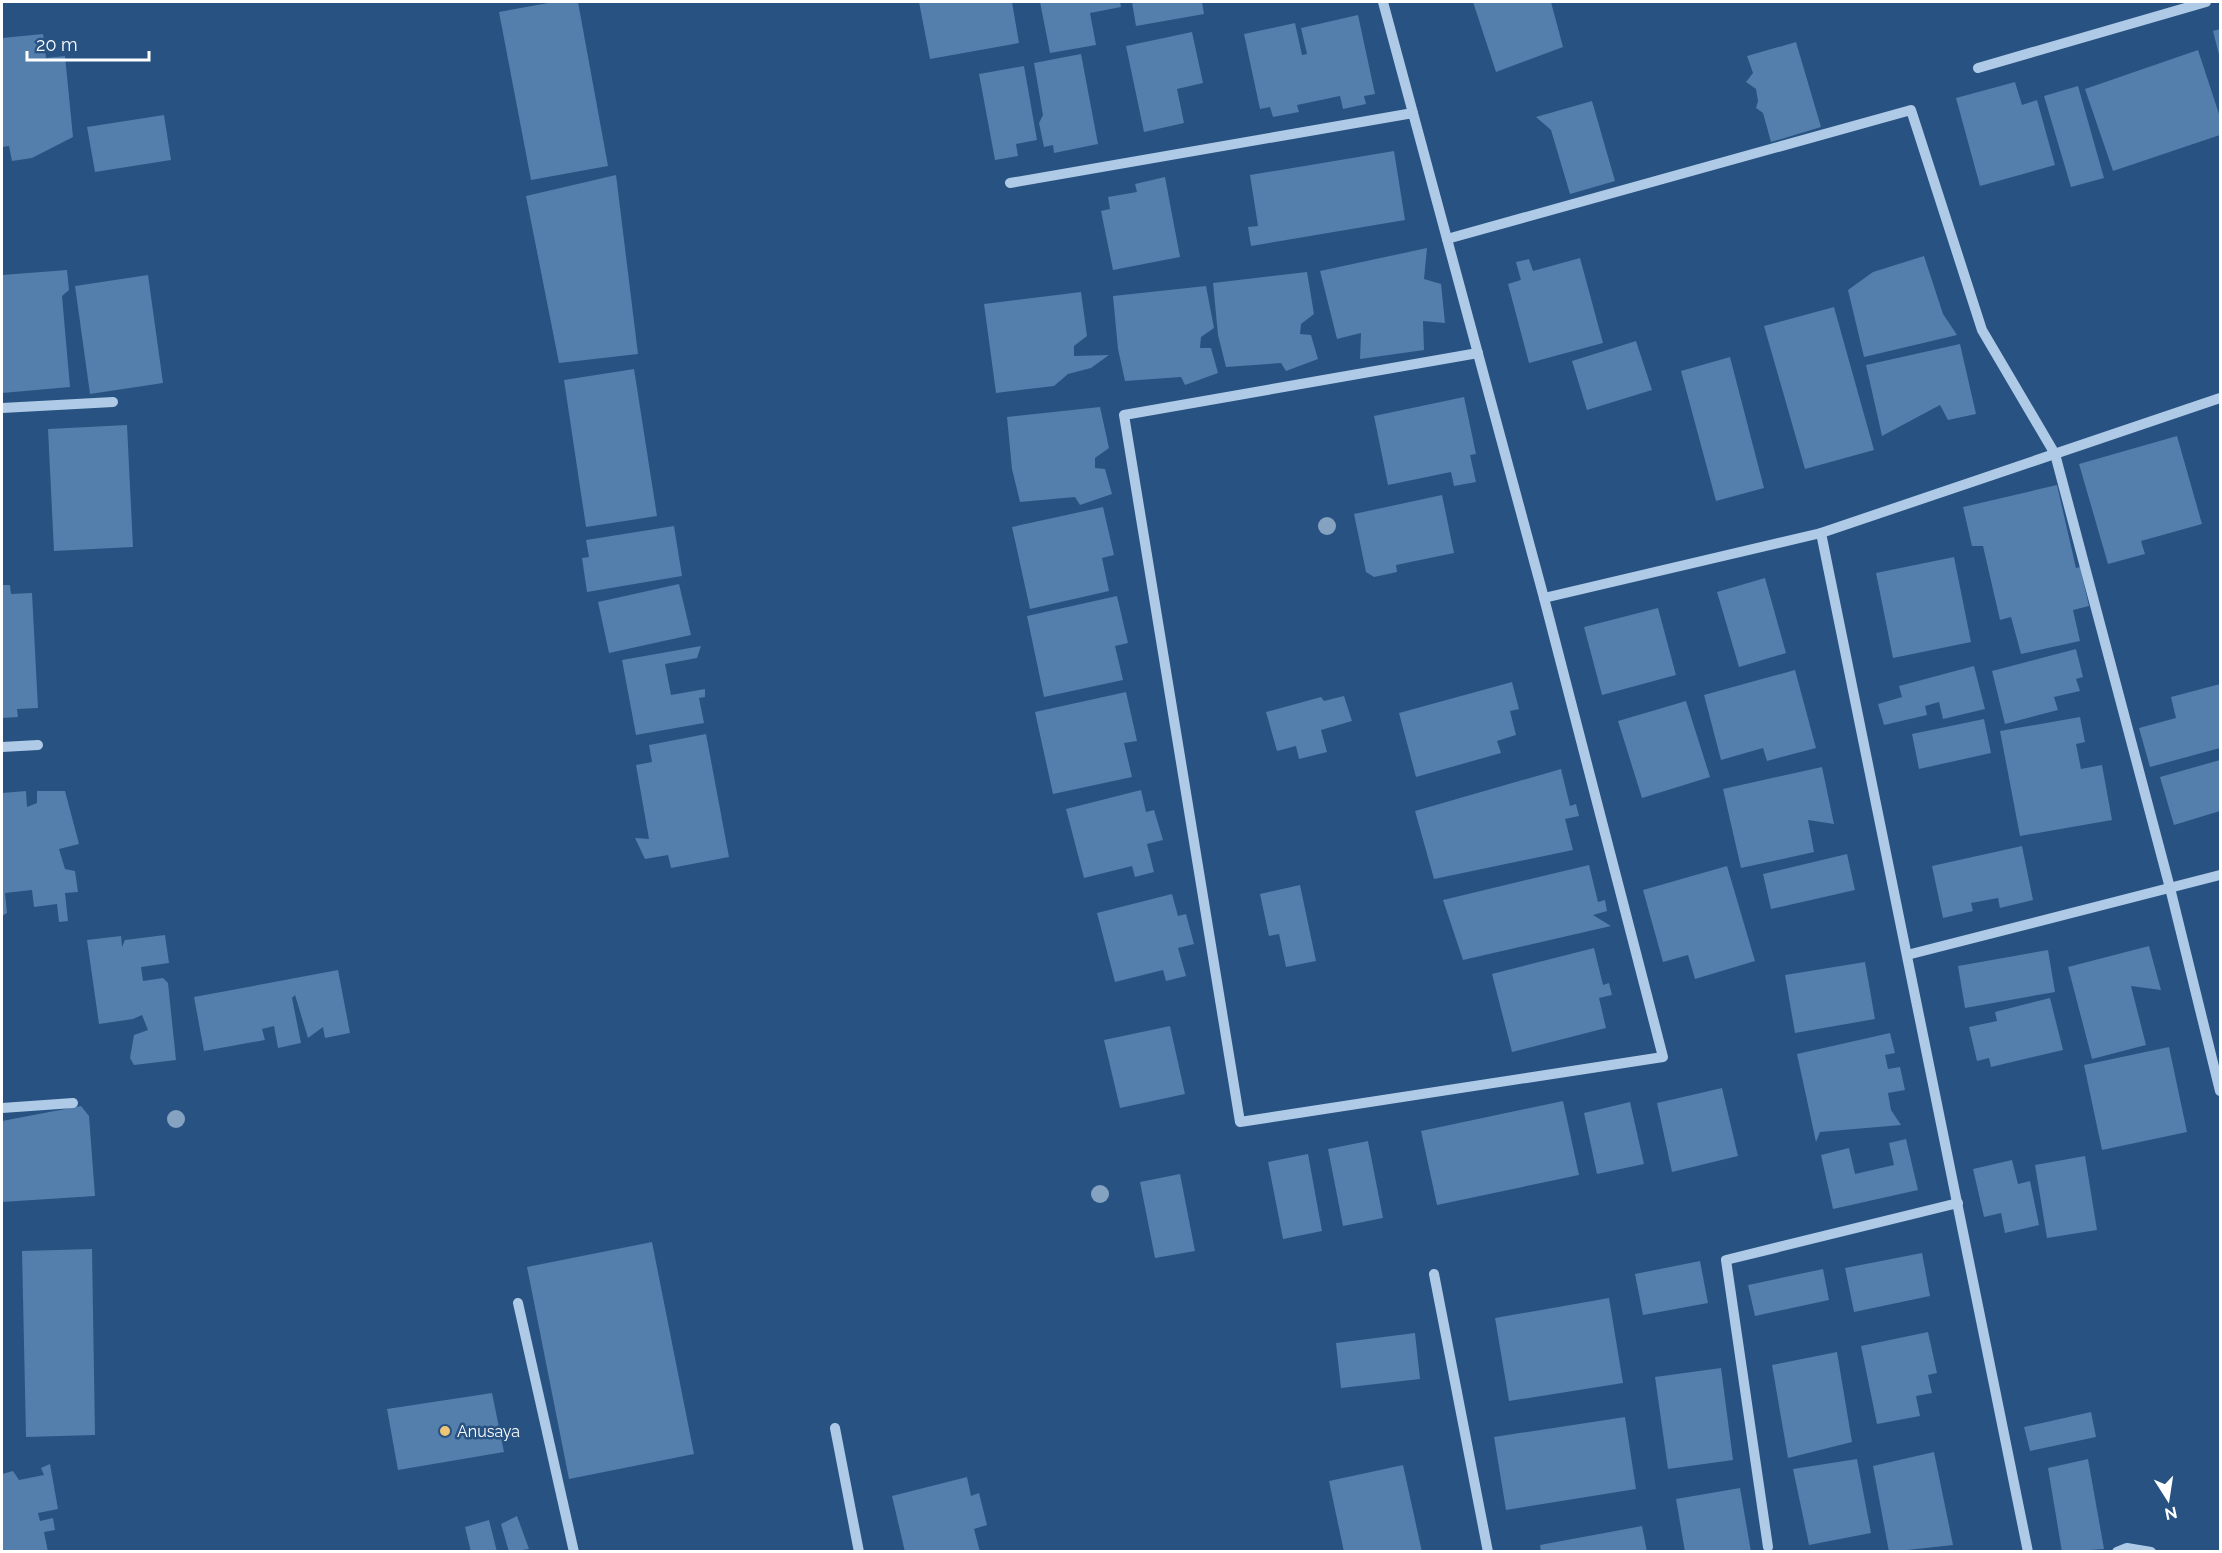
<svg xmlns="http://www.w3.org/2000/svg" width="2222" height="1553" font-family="Raleway,sans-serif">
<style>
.building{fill:#547eab}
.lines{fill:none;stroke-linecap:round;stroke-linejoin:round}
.minor{stroke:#afcae6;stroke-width:10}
.tree{fill:#85a2c1}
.poi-dot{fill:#eec675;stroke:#275281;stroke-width:2}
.labels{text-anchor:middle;stroke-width:5;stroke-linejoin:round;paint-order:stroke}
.poi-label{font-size:16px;fill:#fff;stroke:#275281;text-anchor:start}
</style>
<rect width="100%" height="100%" fill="#275281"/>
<!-- building -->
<g class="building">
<polygon points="554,2 578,2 608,166 531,180 499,12"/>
<polygon points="919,2 1012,2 1019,43 930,59"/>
<polygon points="1040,2 1120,2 1121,7 1090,13 1096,45 1050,53"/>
<polygon points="1132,2 1202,2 1204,14 1136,26"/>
<polygon points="1473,2 1551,2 1563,47 1496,72"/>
<polygon points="1358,15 1375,94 1364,96 1366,104 1343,109 1340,96 1297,105 1299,112 1273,117 1270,107 1260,109 1244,34 1295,23 1302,55 1307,54 1301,28"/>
<polygon points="2220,29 2220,59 2213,31"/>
<polygon points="1192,32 1203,83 1177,89 1184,123 1144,132 1126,46"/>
<polygon points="43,34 46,58 65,56 73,137 32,158 12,161 9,146 2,147 2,38"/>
<polygon points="1796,42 1821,127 1771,142 1763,113 1756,108 1758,101 1756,89 1746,82 1753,73 1747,56"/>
<polygon points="2198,50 2220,117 2220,135 2113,171 2085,89"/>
<polygon points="1081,54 1098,144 1054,153 1053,145 1044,147 1039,123 1043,115 1034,63"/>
<polygon points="1024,66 1037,140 1016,144 1018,156 995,160 979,74"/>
<polygon points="2015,82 2022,105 2037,100 2055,165 1980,186 1956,98"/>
<polygon points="2078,86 2104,178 2071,187 2044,96"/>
<polygon points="1592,101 1615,181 1570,194 1551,130 1536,117"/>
<polygon points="164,115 171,160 95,172 87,127"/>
<polygon points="1394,151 1405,220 1251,246 1248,227 1258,226 1250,175"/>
<polygon points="616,175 638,354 559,363 526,196"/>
<polygon points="1165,177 1180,257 1113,270 1101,211 1110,209 1108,197 1137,192 1135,184"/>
<polygon points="1427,248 1424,279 1441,284 1445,323 1423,321 1424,350 1360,359 1361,333 1337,339 1320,271"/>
<polygon points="1924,256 1943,314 1957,335 1864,357 1848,290 1873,272"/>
<polygon points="1580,258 1603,343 1529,363 1508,284 1521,280 1516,262 1529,259 1533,271"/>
<polygon points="67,270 69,290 62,296 70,387 2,393 2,275"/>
<polygon points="1307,272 1314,314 1301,324 1300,334 1311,335 1318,359 1286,371 1281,363 1226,367 1218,335 1213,283"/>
<polygon points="148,275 163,383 90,394 75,286"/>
<polygon points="1206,286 1214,328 1201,337 1200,348 1211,348 1218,373 1185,385 1181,377 1125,381 1118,349 1113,296"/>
<polygon points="1081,292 1087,336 1074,346 1074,356 1109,355 1091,368 1068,374 1054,386 996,393 984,304"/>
<polygon points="1834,307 1874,450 1805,469 1764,326"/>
<polygon points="1636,341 1652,390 1587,410 1572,361"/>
<polygon points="1960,344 1976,414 1948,420 1940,405 1882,436 1866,365"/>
<polygon points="1730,357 1764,488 1716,501 1681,371"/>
<polygon points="634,369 657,516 586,527 564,380"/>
<polygon points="1464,397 1476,454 1470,455 1476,482 1454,486 1451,472 1388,485 1374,416"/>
<polygon points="1100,407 1109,448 1095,458 1095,468 1105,469 1112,494 1080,505 1075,497 1020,502 1012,469 1007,417"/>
<polygon points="127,425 133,547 54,551 48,429"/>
<polygon points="2177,436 2202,524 2141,541 2145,554 2108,564 2079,464"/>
<polygon points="2057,485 2076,568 2080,567 2089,606 2073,610 2080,641 2021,654 2011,617 2000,620 1983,546 1972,546 1963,507"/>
<polygon points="1442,495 1454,553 1396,565 1397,572 1374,577 1366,572 1354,514"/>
<polygon points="1103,507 1114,555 1102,558 1109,591 1030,609 1012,527"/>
<polygon points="674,526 682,576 587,592 582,558 589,557 586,540"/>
<polygon points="1954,557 1971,642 1893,658 1876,573"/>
<polygon points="1765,578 1786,653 1739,667 1717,592"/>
<polygon points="679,584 691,635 609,653 598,602"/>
<polygon points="2,585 10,585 11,594 32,593 38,708 17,709 18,717 2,718"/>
<polygon points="1117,596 1128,643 1115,646 1123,680 1044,697 1027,616"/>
<polygon points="1658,608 1676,675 1602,695 1584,627"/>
<polygon points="701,646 697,658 665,664 671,695 705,689 705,697 699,698 704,723 636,735 622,660"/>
<polygon points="2076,649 2083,677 2076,679 2080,691 2054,697 2058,710 2005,724 1992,671"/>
<polygon points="1974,666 1985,709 1943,719 1939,702 1925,706 1927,715 1884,725 1878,704 1902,697 1899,686"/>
<polygon points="1795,670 1816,748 1767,761 1763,748 1721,760 1704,695"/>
<polygon points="1512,682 1519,709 1510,711 1516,735 1497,741 1501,753 1416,777 1399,713"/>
<polygon points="2220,684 2220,748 2150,767 2139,728 2176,718 2171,697"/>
<polygon points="1126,692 1137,741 1124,743 1132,777 1053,794 1035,712"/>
<polygon points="1344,696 1352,721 1321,730 1327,752 1299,759 1296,746 1277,751 1266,712 1321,697 1324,701"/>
<polygon points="1686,701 1710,777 1642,798 1618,721"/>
<polygon points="2080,717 2085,742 2076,744 2081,769 2102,765 2112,820 2020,836 2000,731"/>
<polygon points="1984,719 1991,753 1919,769 1912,734"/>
<polygon points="706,734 729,857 671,868 668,855 645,859 635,838 649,839 636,765 652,762 649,745"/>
<polygon points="2220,760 2220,811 2174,825 2160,777"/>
<polygon points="1822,767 1834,824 1808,820 1814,852 1741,868 1723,789"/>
<polygon points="1561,769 1570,806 1576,804 1579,816 1565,819 1573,850 1434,879 1415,811"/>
<polygon points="1141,790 1146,812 1154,810 1163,840 1147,844 1154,872 1135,877 1132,866 1084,878 1066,809"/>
<polygon points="26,791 27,807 37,803 37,791 65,791 79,844 59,849 65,869 75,871 78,892 65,893 68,921 59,922 57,904 34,907 32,890 5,893 7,913 2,916 2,793"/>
<polygon points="2022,846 2033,900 2000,908 1998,898 1971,903 1973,911 1943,918 1932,866"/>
<polygon points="1847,854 1855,890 1771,909 1763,874"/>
<polygon points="1589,865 1598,902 1605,900 1607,911 1593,915 1611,926 1463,960 1443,900"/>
<polygon points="1727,866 1755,961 1695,979 1688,955 1663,962 1643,890"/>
<polygon points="1300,885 1316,961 1286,967 1279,934 1269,936 1260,894"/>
<polygon points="1172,894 1178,916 1186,914 1194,944 1178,948 1186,976 1166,981 1163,970 1115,982 1097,913"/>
<polygon points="165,935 169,963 141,967 143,981 163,978 168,983 176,1060 134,1065 130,1058 134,1035 148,1030 142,1015 133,1019 99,1024 87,940 121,936 122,947 125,940"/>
<polygon points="2149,946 2161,990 2131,986 2146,1045 2092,1059 2068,967"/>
<polygon points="1594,948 1603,985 1609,983 1612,995 1599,998 1606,1028 1512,1052 1492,974"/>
<polygon points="2048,950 2055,992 1965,1008 1958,966"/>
<polygon points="1865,962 1875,1019 1795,1033 1785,975"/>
<polygon points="338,970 350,1033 325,1038 323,1027 308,1038 295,995 292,998 301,1043 278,1048 274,1026 262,1029 265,1040 204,1051 194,997"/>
<polygon points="2050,998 2063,1050 1991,1067 1989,1058 1977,1061 1969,1027 1997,1021 1995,1012"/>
<polygon points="1170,1026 1185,1094 1120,1108 1104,1040"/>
<polygon points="1890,1033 1895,1053 1885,1055 1888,1069 1900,1067 1905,1090 1888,1093 1891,1110 1901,1125 1820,1132 1816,1142 1797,1054"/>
<polygon points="2169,1047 2187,1132 2102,1150 2084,1065"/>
<polygon points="1722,1088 1738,1156 1672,1172 1657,1103"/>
<polygon points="1563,1101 1579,1175 1437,1205 1421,1131"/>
<polygon points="1630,1102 1644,1164 1597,1174 1584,1113"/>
<polygon points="81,1106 89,1116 95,1196 2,1202 2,1121"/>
<polygon points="1906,1139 1918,1190 1833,1209 1821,1155 1849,1148 1855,1174 1894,1165 1889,1143"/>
<polygon points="1368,1141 1383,1218 1343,1226 1328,1149"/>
<polygon points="1308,1154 1322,1231 1283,1239 1268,1162"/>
<polygon points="2085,1156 2097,1230 2047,1238 2035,1165"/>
<polygon points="2012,1160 2018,1184 2030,1181 2039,1225 2005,1233 2001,1213 1984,1217 1973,1169"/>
<polygon points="1180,1174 1195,1251 1155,1258 1140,1182"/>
<polygon points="652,1242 694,1454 569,1479 527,1267"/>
<polygon points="92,1249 95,1435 26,1437 22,1251"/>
<polygon points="1922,1253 1930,1296 1854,1312 1845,1268"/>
<polygon points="1700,1261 1708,1303 1643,1315 1635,1274"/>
<polygon points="1823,1269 1829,1300 1755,1316 1748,1285"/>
<polygon points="1609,1298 1623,1383 1509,1401 1495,1318"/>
<polygon points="1928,1332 1937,1373 1928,1375 1932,1393 1916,1396 1920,1416 1877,1424 1861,1346"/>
<polygon points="1415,1333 1420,1379 1341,1388 1336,1343"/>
<polygon points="1837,1352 1852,1442 1788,1458 1772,1365"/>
<polygon points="1721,1368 1733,1460 1668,1469 1655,1377"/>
<polygon points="492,1393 504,1452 398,1470 387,1409"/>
<polygon points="2091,1412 2096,1437 2030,1451 2024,1427"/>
<polygon points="1625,1417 1636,1489 1506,1510 1494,1437"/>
<polygon points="1934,1452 1953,1545 1889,1552 1873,1466"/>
<polygon points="1857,1459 1871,1533 1809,1545 1793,1469"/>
<polygon points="2088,1459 2104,1549 2062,1552 2048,1468"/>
<polygon points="50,1464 58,1509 38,1513 40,1521 53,1518 55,1530 44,1532 48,1552 2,1552 2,1474 13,1471 19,1480 44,1475 41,1468"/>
<polygon points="1403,1465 1422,1552 1344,1552 1329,1481"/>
<polygon points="967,1477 971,1496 979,1493 987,1525 974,1529 980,1552 905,1552 892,1496"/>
<polygon points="1740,1488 1751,1552 1685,1552 1676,1499"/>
<polygon points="517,1516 529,1549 509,1552 501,1524"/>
<polygon points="489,1520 497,1552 471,1552 465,1527"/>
<polygon points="1642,1526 1647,1552 1541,1552 1540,1545"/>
</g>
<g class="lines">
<!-- minor -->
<g class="minor">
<polyline points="1383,2 1544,598 1821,533 2028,1552"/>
<polyline points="1978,68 2206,2"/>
<polyline points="1010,183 1413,113"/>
<polyline points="1447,239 1911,110 1982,330 2055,454 2170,888 2220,1091"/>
<polyline points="1478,353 1124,415 1240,1122 1663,1057 1544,598"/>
<polyline points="2,408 113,402"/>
<polyline points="1821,533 2220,398"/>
<polyline points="2,747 38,745"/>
<polyline points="1907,955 2220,875"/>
<polyline points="2,1108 73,1103"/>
<polyline points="1434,1274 1488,1552"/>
<polyline points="518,1303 574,1552"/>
<polyline points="835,1428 859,1552"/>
<polyline points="1768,1547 1726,1260 1958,1203"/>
<polyline points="2117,1552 2127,1548 2151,1552"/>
</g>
</g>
<!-- trees -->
<g class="tree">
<circle cx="1327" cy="526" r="9"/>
<circle cx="176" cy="1119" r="9"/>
<circle cx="1100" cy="1194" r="9"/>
</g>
<!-- markers -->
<circle class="poi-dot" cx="445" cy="1431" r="6"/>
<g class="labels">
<!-- poi labels -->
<g class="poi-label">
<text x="457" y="1437">Anusaya</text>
</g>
</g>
<!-- border -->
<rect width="2222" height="1553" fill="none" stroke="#ffffff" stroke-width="6"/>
<!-- north arrow -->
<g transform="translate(2168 1499) rotate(168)" stroke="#275281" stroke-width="4.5" paint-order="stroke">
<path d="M0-4.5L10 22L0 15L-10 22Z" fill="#ffffff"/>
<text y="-9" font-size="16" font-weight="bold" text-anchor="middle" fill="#ffffff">N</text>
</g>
<!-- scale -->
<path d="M27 51v9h122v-9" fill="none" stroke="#ffffff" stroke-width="3"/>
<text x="36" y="51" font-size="18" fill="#ffffff" stroke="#275281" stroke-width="4.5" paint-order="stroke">20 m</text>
</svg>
